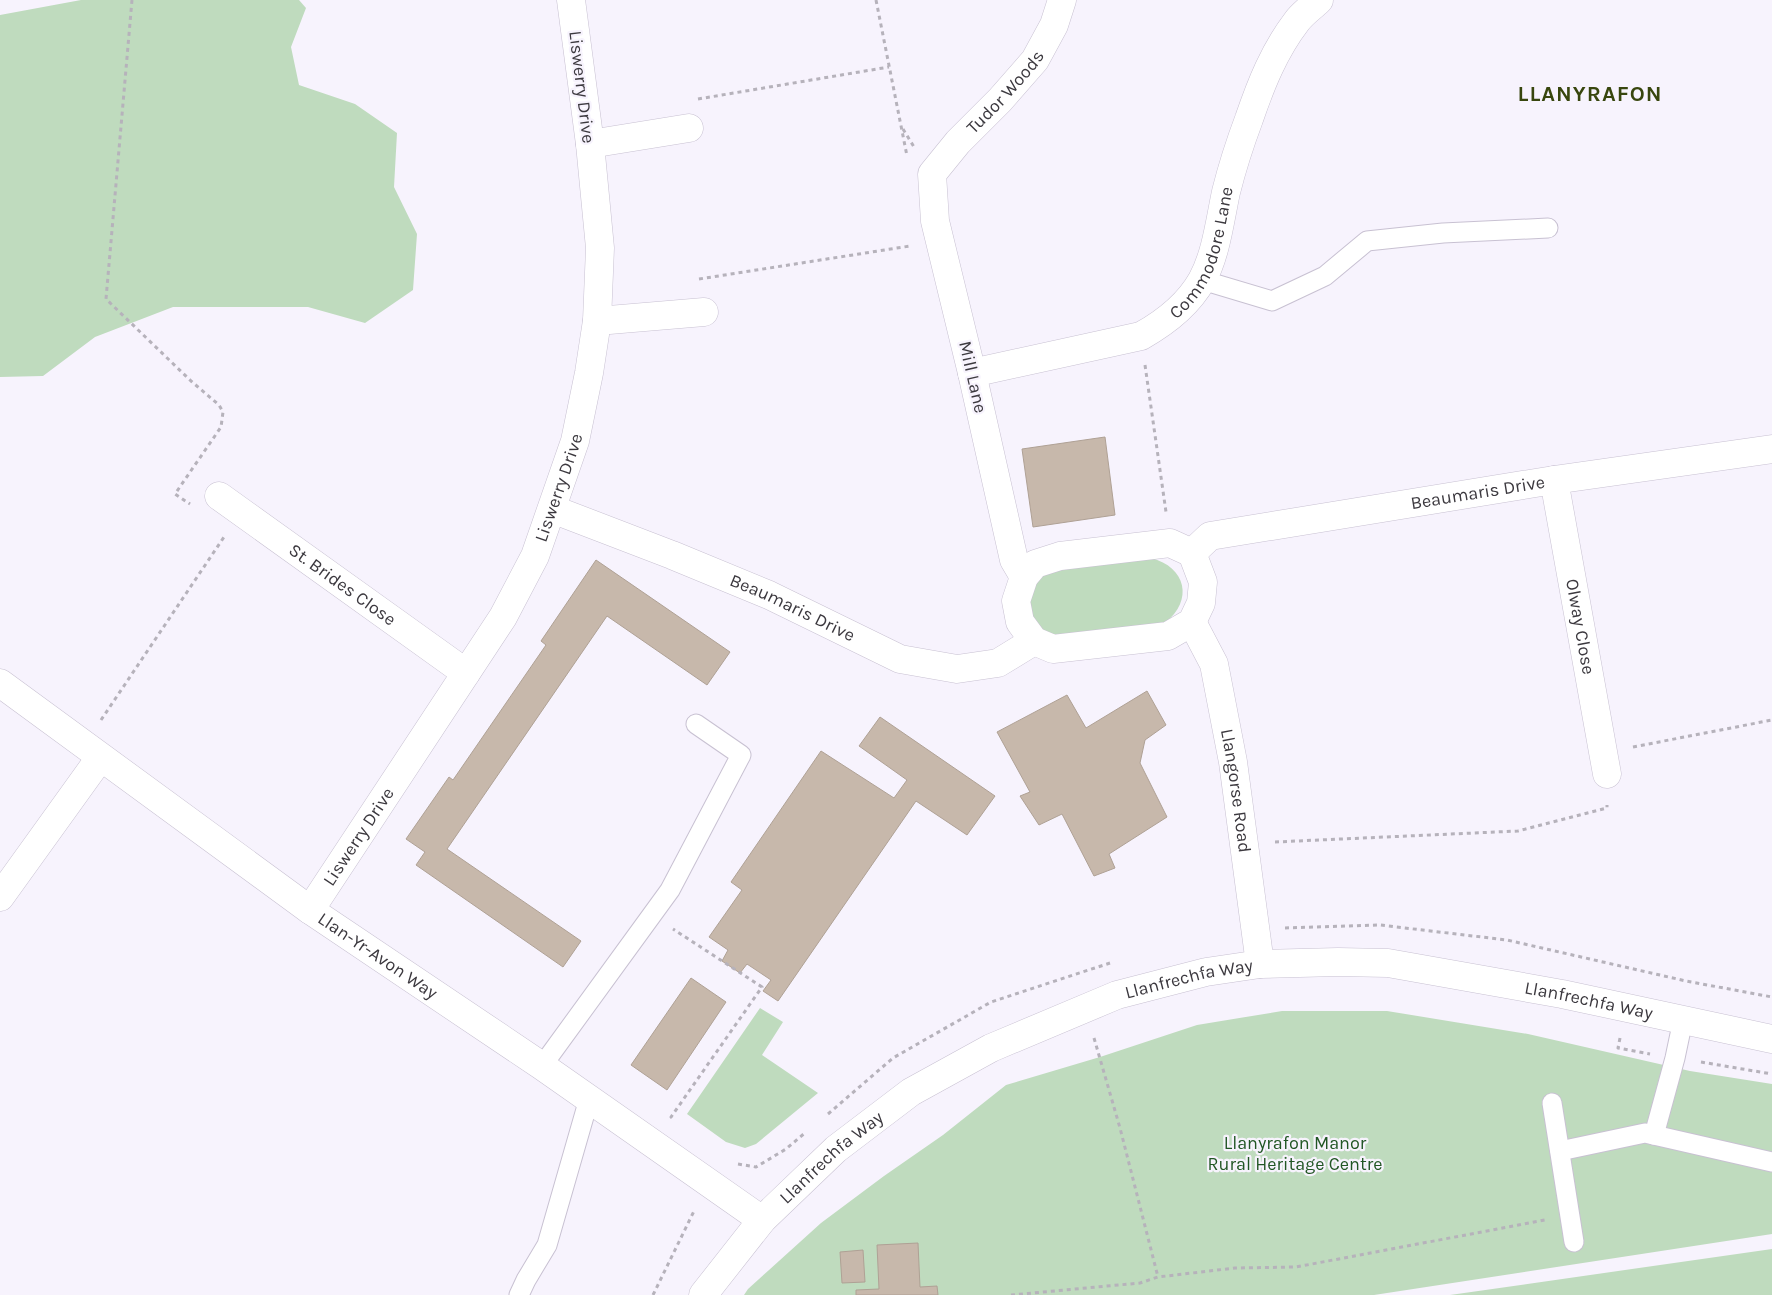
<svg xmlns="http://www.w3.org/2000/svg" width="1772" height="1295" font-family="Karla,sans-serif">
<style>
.green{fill:#bfdbbe}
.building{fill:#c7b8ab;stroke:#afa195}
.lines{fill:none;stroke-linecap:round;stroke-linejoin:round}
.service-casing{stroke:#c8c1d2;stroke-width:21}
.minor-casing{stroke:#c8c1d2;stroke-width:29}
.tertiary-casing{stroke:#c8c1d2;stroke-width:29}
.path{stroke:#b6b2bb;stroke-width:3;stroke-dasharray:4 4;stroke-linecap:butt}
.service{stroke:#fff;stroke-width:19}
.minor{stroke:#fff;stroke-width:28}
.tertiary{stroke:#fff;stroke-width:28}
.labels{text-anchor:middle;stroke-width:4.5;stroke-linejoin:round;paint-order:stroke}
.street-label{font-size:18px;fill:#3c393f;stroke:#f7f3fd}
.park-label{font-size:18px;fill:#215624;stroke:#f7f3fd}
.district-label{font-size:22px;font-weight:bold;letter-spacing:1px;fill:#38460e;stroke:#f7f3fd}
</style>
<rect width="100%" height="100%" fill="#f7f3fd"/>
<!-- green -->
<g class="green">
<polygon points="81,0 299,0 306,8 291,47 299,85 355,104 397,133 394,187 417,234 413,290 365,323 308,307 173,307 95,337 43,376 0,377 0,15"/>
<path d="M1151,558C1186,567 1194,600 1165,623L1064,635C1031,635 1032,618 1026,591L1050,568Z"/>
<polygon points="760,1008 783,1022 762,1055 818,1093 756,1144 745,1148 726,1142 687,1114"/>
<polygon points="1282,1011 1387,1011 1528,1034 1690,1071 1772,1084 1772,1234 1374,1295 744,1295 748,1289 821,1223 884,1176 943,1135 1006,1085 1100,1057 1197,1025"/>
<polygon points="1772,1249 1772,1295 1450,1295"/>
</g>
<!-- building -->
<g class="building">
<polygon points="1105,437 1115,515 1033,527 1022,449"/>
<polygon points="596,560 730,652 707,685 607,616 447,849 581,941 563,967 416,865 425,852 406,839 449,777 453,780 546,645 541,641"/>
<polygon points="1147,691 1166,725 1145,740 1140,763 1167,817 1109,854 1115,868 1094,876 1062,814 1039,825 1020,796 1030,792 997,732 1067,695 1086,728"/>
<polygon points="880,717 995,796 967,835 916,801 778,1001 763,991 771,980 747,964 740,973 722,961 728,950 709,937 742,890 731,882 821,751 894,798 907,780 859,746"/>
<polygon points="691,978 726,1002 667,1090 631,1065"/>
<polygon points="918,1243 920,1287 937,1286 938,1295 856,1295 856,1290 879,1289 877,1245"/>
<polygon points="863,1250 865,1282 842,1283 840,1252"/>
</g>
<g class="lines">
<!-- service casing -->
<g class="service-casing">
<g id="service">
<polyline points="1202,280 1272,301 1325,276 1367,241 1443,233 1548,228"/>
<polyline points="542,1066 670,890 741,755 696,724"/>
<polyline points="1552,1103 1574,1242"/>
<polyline points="1654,1135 1675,1058 1683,1020"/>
<polyline points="1560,1151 1645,1133 1772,1162"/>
<polyline points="519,1295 526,1280 547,1245 589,1099"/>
</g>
</g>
<!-- minor casing -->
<g class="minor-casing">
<g id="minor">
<polyline points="590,144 689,128"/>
<polyline points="597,321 704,312"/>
<path id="s1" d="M972,373L1141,336C1166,322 1188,305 1202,280C1216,255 1220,220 1226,192C1232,168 1240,143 1249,119C1261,84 1274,51 1297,21C1303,13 1312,7 1319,0"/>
<path id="s2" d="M1554,480L1607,774"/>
<path id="s3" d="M219,496L466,673"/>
<path id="s4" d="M552,509L672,555L769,595L900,659L957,669L998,663L1034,641"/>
<polygon points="1170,543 1192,553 1203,582 1201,603 1192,622 1168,636 1053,649 1034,641 1020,622 1016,601 1024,577 1035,564 1060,556"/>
<path id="s5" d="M1192,553L1210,536L1554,480L1772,449"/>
<path id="s6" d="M1024,577L1014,560L972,373L935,221L932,174L958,142L1000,100L1035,60L1054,25L1062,0"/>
<path id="s7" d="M1192,622L1214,664L1233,762L1260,964"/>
<path id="s8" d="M0,683L310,910L542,1066L762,1220"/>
<polyline points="0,897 100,758"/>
<path id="s9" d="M310,910L503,617L535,556L575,441L589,373L597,321L600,248L590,144L571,0"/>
</g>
</g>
<!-- tertiary casing -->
<g class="tertiary-casing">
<g id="tertiary">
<path id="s10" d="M703,1295L762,1220L836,1149L911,1092L991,1048L1117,995L1206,972L1260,964L1338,962L1388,963L1562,994L1772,1039"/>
</g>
</g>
<!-- path -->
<g class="path">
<polyline points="132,0 106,299 191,381 219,405 223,412 221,427 175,494 190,504"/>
<polyline points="876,0 907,156"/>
<polyline points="698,99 889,67"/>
<polyline points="903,129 914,147"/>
<polyline points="699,279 910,246"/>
<polyline points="1145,365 1166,512"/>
<polyline points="101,720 224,537"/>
<polyline points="1633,747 1772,720"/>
<polyline points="1275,842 1518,831 1607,808 1607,805"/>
<polyline points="1285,928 1380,925 1507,940 1686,981 1772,997"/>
<polyline points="1094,1038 1120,1128 1158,1277"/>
<polyline points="1620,1038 1618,1048 1650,1054"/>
<polyline points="1701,1062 1772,1074"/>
<polyline points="828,1114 893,1058 991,1002 1110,963"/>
<polyline points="672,1118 671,1117 762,987 673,929"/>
<polyline points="738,1164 756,1167 786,1149 806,1132"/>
<polyline points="653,1295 695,1209"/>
<polyline points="1011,1295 1140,1283 1158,1277 1235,1268 1296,1267 1545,1220"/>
</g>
<!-- service -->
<use href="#service" class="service"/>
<!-- minor -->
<use href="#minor" class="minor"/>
<!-- tertiary -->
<use href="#tertiary" class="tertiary"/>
</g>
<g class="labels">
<!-- street labels -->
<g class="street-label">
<text transform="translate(582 87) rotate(83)" y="6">Liswerry Drive</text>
<text dy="6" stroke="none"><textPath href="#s6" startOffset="525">Tudor Woods</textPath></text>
<text dy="6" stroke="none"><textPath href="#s1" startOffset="282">Commodore Lane</textPath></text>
<text transform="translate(973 377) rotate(77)" y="6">Mill Lane</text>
<text dy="6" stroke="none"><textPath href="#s9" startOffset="492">Liswerry Drive</textPath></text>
<text dy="6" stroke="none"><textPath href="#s5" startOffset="296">Beaumaris Drive</textPath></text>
<text dy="6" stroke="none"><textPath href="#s3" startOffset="152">St. Brides Close</textPath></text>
<text dy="6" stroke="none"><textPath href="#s4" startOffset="260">Beaumaris Drive</textPath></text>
<text dy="6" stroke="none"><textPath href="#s2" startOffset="149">Olway Close</textPath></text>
<text dy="6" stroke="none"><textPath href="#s7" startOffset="176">Llangorse Road</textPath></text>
<text dy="6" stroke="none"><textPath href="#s9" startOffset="88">Liswerry Drive</textPath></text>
<text dy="6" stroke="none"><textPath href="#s8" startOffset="466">Llan-Yr-Avon Way</textPath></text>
<text dy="6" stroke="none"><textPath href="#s10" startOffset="594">Llanfrechfa Way</textPath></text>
<text dy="6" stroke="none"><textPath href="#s10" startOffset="999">Llanfrechfa Way</textPath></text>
<text dy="6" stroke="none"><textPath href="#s10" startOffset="189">Llanfrechfa Way</textPath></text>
</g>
<!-- park labels -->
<g class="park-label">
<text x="1295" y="1149">Llanyrafon Manor<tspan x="1295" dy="21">Rural Heritage Centre</tspan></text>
</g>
<!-- district labels -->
<g class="district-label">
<text x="1590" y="101">LLANYRAFON</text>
</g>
</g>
</svg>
